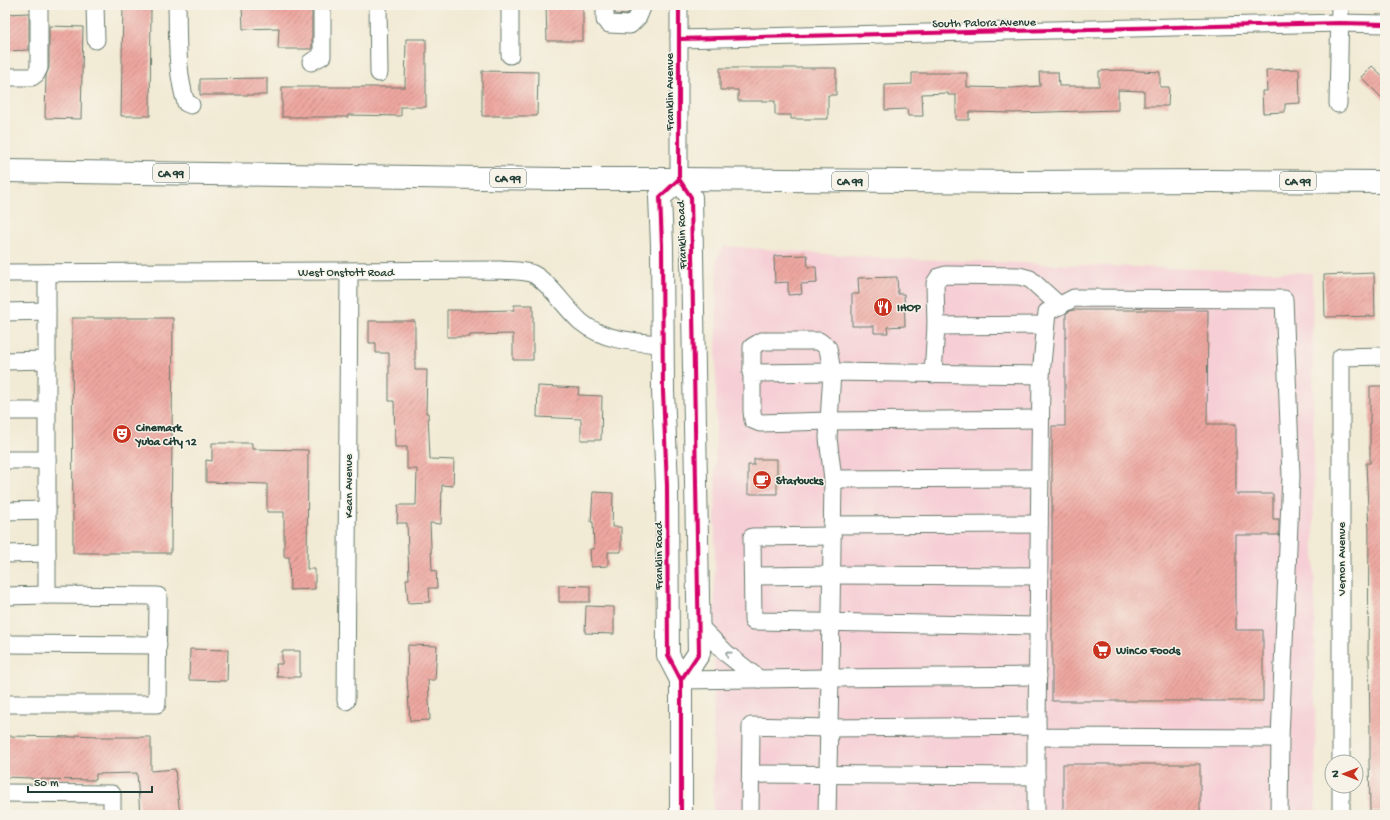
<svg xmlns="http://www.w3.org/2000/svg" width="1390" height="820" font-family="'Gochi Hand',sans-serif">
<style>
.built{fill:#f6cfd6}
.building{fill:url(#building-hatch)}
.lines{fill:none;stroke-linecap:round;stroke-linejoin:round}
.minor-casing{stroke:#687a6c;stroke-width:19}
.major-casing{stroke:#687a6c;stroke-width:24}
.highway-casing{stroke:#687a6c;stroke-width:24}
.minor{stroke:#fff;stroke-width:17}
.major{stroke:#fff;stroke-width:22}
.highway{stroke:#fff;stroke-width:22}
.cycleway-casing{stroke:#f7f3e8;stroke-width:6}
.cycleway{stroke:#d6006c;stroke-width:4}
.oneway{stroke:#8f9e9a}
.labels{text-anchor:middle;stroke-width:3;stroke-linejoin:round;paint-order:stroke}
.shield{fill:#f7f3e8;stroke:#60746a;stroke-width:1}
.shield-label{font-size:11px;font-weight:bold;fill:#1f3d34}
.street-label{font-size:12px;fill:#1f3d34;stroke:#f7f3e8}
.poi-label{font-size:12px;font-weight:bold;fill:#1f3d34;stroke:#f7f3e8;text-anchor:start}
</style>
<defs>
<pattern id="building-hatch" width="6" height="6" patternUnits="userSpaceOnUse"><rect width="6" height="6" fill="#eea7a0"/><path d="M-1 1l2-2M0 6l6-6M5 7l2-2" fill="none" stroke="#c08983"/></pattern>
</defs>
<rect width="100%" height="100%" fill="#f7f3e8"/>
<filter id="ink" filterUnits="userSpaceOnUse"><feTurbulence type="fractalNoise" baseFrequency=".025" numOctaves="2"/><feDisplacementMap in="SourceGraphic" scale="8" xChannelSelector="R" yChannelSelector="G"/><feConvolveMatrix kernelMatrix="1 2 1 2 8 2 1 2 1" color-interpolation-filters="sRGB"/></filter>
<filter id="wash" filterUnits="userSpaceOnUse"><feTurbulence type="fractalNoise" baseFrequency=".012" numOctaves="4" result="noise"/><feDisplacementMap in="SourceGraphic" scale="16" xChannelSelector="R" yChannelSelector="G"/><feGaussianBlur stdDeviation="0.9" result="paint"/><feColorMatrix in="noise" values="0 0 0 0 0 0 0 0 0 0 0 0 0 0 0 0 0 1.4 0 .05"/><feComposite in="paint" operator="in"/></filter>
<g filter="url(#wash)">
<rect width="100%" height="100%" fill="#f1ead4"/>
<!-- built -->
<polygon class="built" points="725,246 877,258 1312,273 1316,815 713,815 717,258"/>
<g id="blocks">
<!-- building -->
<g class="building">
<polygon points="242,5 312,5 312,49 278,49 279,28 243,29"/>
<polygon points="546,5 583,5 583,41 547,41"/>
<polygon points="615,5 632,5 630,11 626,15 615,14"/>
<polygon points="123,7 151,8 150,116 121,116"/>
<polygon points="29,13 29,50 5,51 5,14"/>
<polygon points="49,26 83,27 81,119 45,118 46,75 49,68"/>
<polygon points="406,39 426,39 426,107 401,107 401,116 348,115 348,117 282,117 282,87 405,87"/>
<polygon points="1372,66 1385,78 1385,101 1361,77"/>
<polygon points="720,68 836,68 836,95 828,95 828,119 791,119 791,115 775,115 775,101 738,101 738,90 720,90"/>
<polygon points="1299,69 1300,103 1285,104 1285,112 1263,113 1262,91 1267,91 1266,70"/>
<polygon points="1119,70 1160,72 1160,87 1169,87 1168,106 1144,106 1144,91 1118,90 1118,110 1013,113 969,112 969,120 956,120 956,95 948,95 948,93 922,94 923,116 908,116 907,109 885,110 885,85 912,84 912,73 967,73 967,87 1012,88 1040,86 1039,72 1058,72 1059,86 1099,86 1099,71"/>
<polygon points="482,71 538,72 537,116 482,116"/>
<polygon points="267,78 267,95 200,95 200,79"/>
<polygon points="807,255 808,267 816,267 817,283 801,284 802,294 788,295 788,282 775,283 774,256"/>
<polygon points="1374,273 1375,316 1325,317 1324,275"/>
<polygon points="897,277 898,294 904,294 905,326 887,327 888,333 874,333 874,326 852,326 852,294 859,294 858,278"/>
<polygon points="514,305 533,305 533,360 513,360 513,334 470,335 470,337 447,337 447,310 471,310 471,311 514,310"/>
<polygon points="1073,310 1208,310 1207,424 1236,424 1236,494 1273,494 1273,519 1279,519 1279,535 1236,535 1236,630 1263,630 1263,701 1052,701 1052,426 1065,426 1065,338 1066,338 1066,313"/>
<polygon points="72,318 173,318 171,553 73,553"/>
<polygon points="369,321 415,321 415,370 427,370 426,413 428,413 430,459 454,460 453,486 442,485 441,524 430,523 432,571 436,570 437,588 429,588 430,602 408,603 406,579 409,579 407,523 397,523 398,505 416,505 417,469 407,469 407,447 395,447 394,401 389,401 389,353 376,353 376,343 369,343"/>
<polygon points="538,386 579,388 578,395 602,396 601,440 581,440 581,419 537,417"/>
<polygon points="1370,386 1385,386 1385,812 1370,812 1369,759 1370,759 1370,733 1369,658 1368,658 1369,531 1366,463 1370,463"/>
<polygon points="212,443 252,443 252,449 308,450 307,569 315,569 315,589 290,590 289,557 284,557 284,512 267,512 267,484 206,482 206,460 212,461"/>
<polygon points="754,459 777,459 777,494 748,494 748,465 754,465"/>
<polygon points="593,492 613,493 612,527 621,527 621,552 608,552 608,566 591,567 590,549 594,549 593,522 591,522"/>
<polygon points="559,585 590,586 590,602 559,602"/>
<polygon points="586,606 614,607 614,634 585,633"/>
<polygon points="408,645 437,646 435,680 428,680 430,720 410,721 407,679"/>
<polygon points="190,649 228,650 227,681 189,680"/>
<polygon points="282,651 300,651 300,677 277,677 276,664 282,664"/>
<polygon points="76,735 97,736 97,737 151,737 151,771 175,769 180,815 140,815 137,773 96,774 96,780 31,779 31,778 5,777 5,736 76,737"/>
<rect x="1063" y="764" width="137" height="51"/>
</g>
</g>
</g>
<g filter="url(#ink)">
<use href="#blocks" fill-opacity="0" stroke="#687a6c" stroke-width="1"/>
<g class="lines">
<!-- minor casing -->
<g class="minor-casing">
<g id="minor">
<polyline points="95,5 96,40"/>
<path d="M177,5C178,38 176,71 186,103L191,105"/>
<polyline points="378,5 379,73"/>
<polyline points="510,5 510,55"/>
<polyline points="605,5 605,20 609,24 630,25 638,17 643,5"/>
<polyline points="679,5 679,179"/>
<polyline points="679,39 1340,23 1385,24"/>
<polyline points="311,62 322,56 322,5"/>
<polyline points="5,77 32,77 36,74 39,68 39,5"/>
<polyline points="1338,104 1340,5"/>
<path d="M5,273L500,270C510,271 524,270 533,274C549,282 566,309 581,322C604,341 634,342 662,344"/>
<polyline points="5,312 47,311"/>
<polyline points="936,326 935,283 939,277 946,275 1019,276 1030,279 1060,306"/>
<polyline points="5,361 47,360"/>
<polyline points="751,373 832,372 828,348 819,341 762,341 752,347 752,411 753,420 760,423 829,421 1040,419"/>
<polyline points="933,374 936,326 1045,325"/>
<polyline points="5,411 46,411"/>
<polyline points="5,460 47,460"/>
<polyline points="833,479 1040,478"/>
<polyline points="5,511 47,510"/>
<polyline points="832,525 1039,524"/>
<polyline points="832,536 752,537 753,621 1038,626"/>
<polyline points="5,554 47,553"/>
<polyline points="753,576 832,575 1039,576"/>
<polyline points="5,596 47,595"/>
<polyline points="698,625 727,654 759,679"/>
<polyline points="5,644 158,645"/>
<polyline points="681,680 830,678 827,815"/>
<polyline points="346,701 349,272"/>
<polyline points="5,704 157,704 158,596 47,595 47,273"/>
<polyline points="1037,726 1041,375"/>
<polyline points="1341,762 1341,357 1385,356"/>
<polyline points="751,774 1036,776"/>
<polyline points="5,793 112,794 112,815"/>
<polyline points="750,815 751,726 829,728 1037,726 1036,737 1280,738 1291,476 1284,299 1074,298 1047,312 1041,375 832,372 828,438 833,479 830,678 1038,676"/>
<polyline points="1036,815 1036,737"/>
<polyline points="1279,815 1280,738"/>
<polyline points="1341,815 1341,786"/>
</g>
</g>
<!-- major casing -->
<g class="major-casing">
<polyline id="major" points="681,680 699,653 691,197 679,179 660,197 662,245 663,391 667,486 668,655 681,680 681,815"/>
</g>
<!-- highway casing -->
<g class="highway-casing">
<polyline id="highway" points="5,171 557,179 679,179 1022,182 1211,181 1385,182"/>
</g>
<!-- minor -->
<use href="#minor" class="minor"/>
<!-- major -->
<use href="#major" class="major"/>
<!-- highway -->
<use href="#highway" class="highway"/>
<!-- cycleway casing -->
<g class="cycleway-casing">
<g id="cycleway">
<polyline points="679,5 679,179"/>
<polyline points="679,39 1340,23 1385,24"/>
<polyline points="679,179 660,197 662,245 663,391 667,486 668,655 681,680 681,815"/>
<polyline points="679,179 691,197 699,653 681,680"/>
</g>
</g>
<!-- cycleway -->
<use href="#cycleway" class="cycleway"/>
</g>
<!-- one-way arrows -->
<defs><path id="oneway-chevron" d="M-2-3.5L2.5 0L-2 3.5" fill="none" stroke-width="1.6" stroke-linecap="round" stroke-linejoin="round"/></defs>
<use class="oneway" href="#oneway-chevron" transform="translate(728 654) rotate(-139)"/>
</g>
<!-- icons -->
<defs>
<g id="restaurant-disc" transform="scale(1)"><circle r="9.5" fill="#c8321e" stroke="#f7f3e8"/><path d="M-5-6h1v4h1v-4h1v4h1v-4h1v5L-1.5 .5V6h-2V.5L-5-1ZM5-6V6H3V1.5H1.5Q1.5-4 5-6Z" fill="#fff"/></g>
<g id="theatre-disc" transform="scale(1)"><circle r="9.5" fill="#c8321e" stroke="#f7f3e8"/><path d="M-5-5.5Q0-4 5-5.5V0Q5 5 0 6Q-5 5-5 0ZM-3.3-2.5H-1v1.5H-3.3ZM1-2.5H3.3v1.5H1ZM-2.8 1Q0 5.5 2.8 1Z" fill="#fff"/></g>
<g id="cafe-disc" transform="scale(1)"><circle r="9.5" fill="#c8321e" stroke="#f7f3e8"/><path d="M-5.5-4.5H6V0H3Q3 3.5 0 3.5H-2.5Q-5.5 3.5-5.5 0ZM3-3.2v2h1.7v-2ZM-6 4.5H4V6H-6Z" fill="#fff"/></g>
<g id="supermarket-disc" transform="scale(1)"><circle r="9.5" fill="#c8321e" stroke="#f7f3e8"/><path d="M-6-5.5h2.5l.6 2H6L4.5 2H-2.5L-4.4-4H-6ZM-1.5 3.2a1.3 1.3 0 1 0 .1 0ZM3 3.2a1.3 1.3 0 1 0 .1 0Z" fill="#fff"/></g>
</defs>
<g fill-rule="evenodd">
<use href="#restaurant-disc" x="883" y="307"/>
<use href="#theatre-disc" x="122" y="434"/>
<use href="#cafe-disc" x="762" y="480"/>
<use href="#supermarket-disc" x="1102" y="650"/>
</g>
<g class="labels">
<!-- shield labels -->
<g class="shield">
<rect x="153" y="164" width="36" height="18" rx="3"/>
<rect x="490" y="169" width="36" height="18" rx="3"/>
<rect x="832" y="172" width="36" height="18" rx="3"/>
<rect x="1280" y="172" width="36" height="18" rx="3"/>
</g>
<g class="shield-label">
<text x="171" y="177">CA 99</text>
<text x="508" y="182">CA 99</text>
<text x="850" y="185">CA 99</text>
<text x="1298" y="185">CA 99</text>
</g>
<!-- street labels -->
<g class="street-label">
<text transform="translate(984 22) rotate(-1)" y="4">South Palora Avenue</text>
<text transform="translate(669 92) rotate(-90)" y="4">Franklin Avenue</text>
<text transform="translate(681 235) rotate(-92)" y="4">Franklin Road</text>
<text x="346" y="276">West Onstott Road</text>
<text transform="translate(348 486) rotate(-90)" y="4">Kean Avenue</text>
<text transform="translate(658 556) rotate(-90)" y="4">Franklin Road</text>
<text transform="translate(1341 559) rotate(-90)" y="4">Vernon Avenue</text>
</g>
<!-- poi labels -->
<g class="poi-label">
<text x="897" y="311">IHOP</text>
<text x="136" y="431">Cinemark<tspan x="136" dy="14">Yuba City 12</tspan></text>
<text x="776" y="484">Starbucks</text>
<text x="1116" y="654">WinCo Foods</text>
</g>
</g>
<!-- margin -->
<rect width="1390" height="820" fill="none" stroke="#f7f3e8" stroke-width="20"/>
<!-- north arrow -->
<g transform="translate(1344 774) rotate(270)"><circle r="19" fill="#f7f3e8" stroke="#a1aaa0"/>
<path d="M0-3L7 15L0 10L-7 15Z" fill="#c8321e"/>
<text y="-6" font-size="11" font-weight="bold" text-anchor="middle" fill="#1f3d34">N</text>
</g>
<!-- scale -->
<path d="M28 786v6h124v-6" fill="none" stroke="#1f3d34" stroke-width="2"/>
<text x="34" y="786" font-size="12" fill="#1f3d34" stroke="#f7f3e8" stroke-width="3" paint-order="stroke">50 m</text>
</svg>
